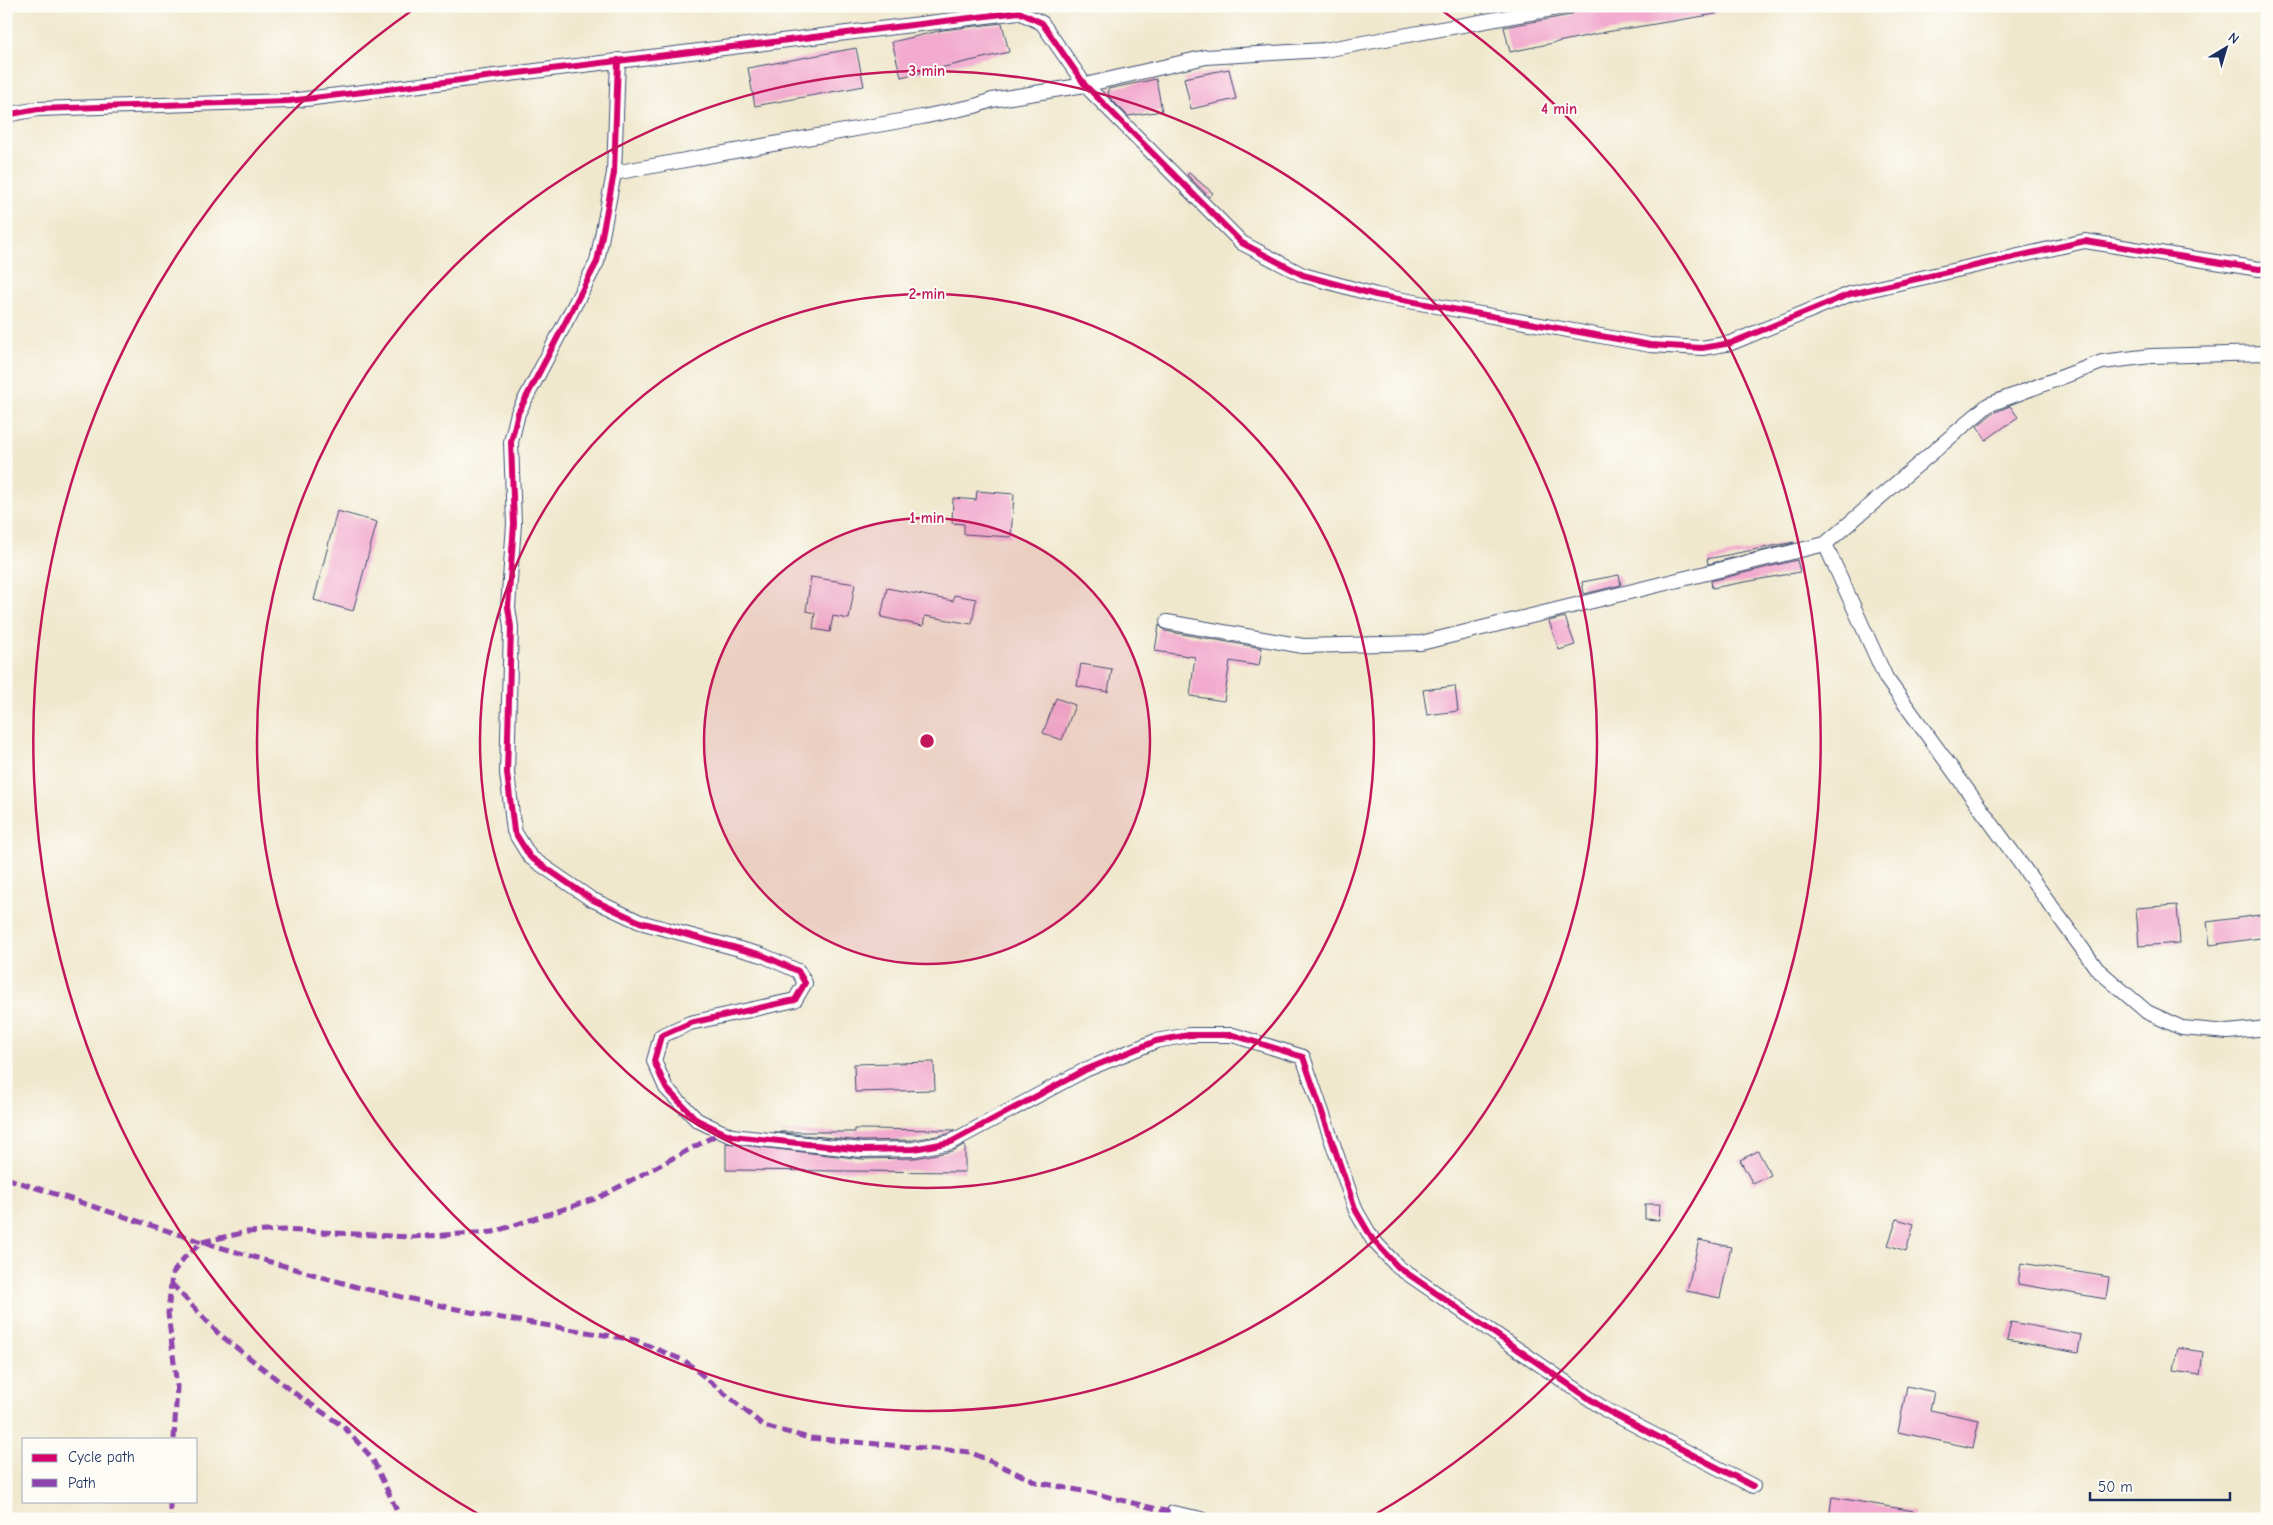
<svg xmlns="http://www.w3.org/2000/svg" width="2273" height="1525" font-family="'Comic Neue',sans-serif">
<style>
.building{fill:#f2aace}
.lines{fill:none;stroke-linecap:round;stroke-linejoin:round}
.street-casing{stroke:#3b4b6f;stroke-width:16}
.street{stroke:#fff;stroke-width:14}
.quiet{stroke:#8e44ad;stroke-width:5;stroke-dasharray:10 5;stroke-linecap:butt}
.cycleway-casing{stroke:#fdfcf7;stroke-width:9}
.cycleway{stroke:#d6006c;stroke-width:6}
.ring{fill:none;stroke:#c2185b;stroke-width:2.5}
.centre{fill:#c2185b;stroke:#fdfcf7;stroke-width:2.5}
.ring-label{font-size:15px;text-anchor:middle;font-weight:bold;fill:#c2185b;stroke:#fdfcf7;stroke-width:4;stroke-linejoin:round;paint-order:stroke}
</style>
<rect width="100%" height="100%" fill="#fdfcf7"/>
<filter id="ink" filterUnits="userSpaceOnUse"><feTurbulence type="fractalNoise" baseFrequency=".02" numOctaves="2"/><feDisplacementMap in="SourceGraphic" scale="10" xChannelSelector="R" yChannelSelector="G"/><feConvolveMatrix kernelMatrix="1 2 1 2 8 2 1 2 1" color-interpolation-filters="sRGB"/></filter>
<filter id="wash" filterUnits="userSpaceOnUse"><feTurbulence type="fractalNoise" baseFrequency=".0096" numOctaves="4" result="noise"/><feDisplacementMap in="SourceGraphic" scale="20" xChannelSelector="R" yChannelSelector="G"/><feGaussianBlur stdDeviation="1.12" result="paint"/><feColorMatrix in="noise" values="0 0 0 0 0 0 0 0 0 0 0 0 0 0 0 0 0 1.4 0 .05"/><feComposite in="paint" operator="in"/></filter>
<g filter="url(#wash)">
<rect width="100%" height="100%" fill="#f0e8cd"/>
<g id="blocks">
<!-- building -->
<g class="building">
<polygon points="1597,6 1715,6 1716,14 1606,32 1510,52 1504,27 1571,15 1576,10"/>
<polygon points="1002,23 1009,52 901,77 892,42 943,30"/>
<polygon points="856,48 864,86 755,106 748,68"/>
<polygon points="1229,69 1236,99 1191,109 1184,78"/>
<polygon points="1156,79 1162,111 1128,116 1109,97 1108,89"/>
<polygon points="1189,173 1213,193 1209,197 1187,175"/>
<polygon points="2010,406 2018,417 1986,440 1977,426 1993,413"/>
<polygon points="977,491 1014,494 1011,537 964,534 964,524 952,523 953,498 976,500"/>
<polygon points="337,511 377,522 353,611 314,600"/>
<polygon points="1794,542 1794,543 1708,564 1707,559"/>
<polygon points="1797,560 1800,572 1712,588 1711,581"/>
<polygon points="1619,575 1621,585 1584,594 1582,582"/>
<polygon points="811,577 855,584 849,619 833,616 830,632 813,629 815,613 806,611"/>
<polygon points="887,588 953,601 954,595 976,599 972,624 925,616 923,626 881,617"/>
<polygon points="1565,617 1575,645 1559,650 1549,621"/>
<polygon points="1159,625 1165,631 1262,648 1259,666 1230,661 1224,701 1190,696 1195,657 1155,651"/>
<polygon points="1081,664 1112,669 1108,692 1077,686"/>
<polygon points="1455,686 1458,711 1427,715 1423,690"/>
<polygon points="1056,698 1075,705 1062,740 1043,733"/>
<polygon points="2177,905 2180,943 2139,946 2136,908"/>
<polygon points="2267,914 2267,937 2210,945 2207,922"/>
<polygon points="934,1062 935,1090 855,1092 854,1064"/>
<polygon points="855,1129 955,1130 948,1134 913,1140 862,1141 774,1132 855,1132"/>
<polygon points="726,1143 862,1159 915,1158 953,1151 965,1144 965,1172 726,1170"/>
<polygon points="1758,1151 1771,1175 1753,1184 1740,1160"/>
<polygon points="1645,1204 1660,1204 1659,1220 1645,1219"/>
<polygon points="1897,1219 1914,1224 1906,1251 1888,1245"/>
<polygon points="1699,1240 1731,1247 1720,1298 1687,1291"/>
<polygon points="2021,1263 2109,1277 2106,1299 2018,1284"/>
<polygon points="2011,1322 2081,1335 2078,1353 2007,1340"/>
<polygon points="2178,1348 2203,1352 2200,1375 2174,1371"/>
<polygon points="1907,1386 1934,1392 1930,1410 1979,1420 1973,1448 1898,1432"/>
<polygon points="1832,1497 1914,1511 1913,1519 1829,1519"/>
</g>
</g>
</g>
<g filter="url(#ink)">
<use href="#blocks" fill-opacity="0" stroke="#3b4b6f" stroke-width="1"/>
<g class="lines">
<!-- street casing -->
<g class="street-casing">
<g id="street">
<polyline points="618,60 614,173 597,262 518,413 511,442 514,524 508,607 511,627 507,773 514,831 530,857 591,899 640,922 762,955 798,971 805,983 795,1000 690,1023 661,1036 654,1061 666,1088 697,1120 722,1132 732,1136 862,1150 914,1149 951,1142 1085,1070 1156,1041 1189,1035 1233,1035 1303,1057 1356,1211 1373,1240 1398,1267 1606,1410 1753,1486"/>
<polyline points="6,115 38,109 289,101 1019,12 1042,23 1085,85 1242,243 1303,275 1376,295 1650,345 1702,348 1731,343 1850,294 2085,241 2259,269 2267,268"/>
<polyline points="614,173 922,117 975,106 992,100 1085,85 1206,57 1324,50 1569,6"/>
<polyline points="1825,544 1886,678 2097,969 2147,1012 2182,1028 2228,1032 2267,1028"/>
<polyline points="1167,622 1303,646 1421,643 1825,544 1988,405 2102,362 2151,356 2267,353"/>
<polyline points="1173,1513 1202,1519"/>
</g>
</g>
<!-- street -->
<use href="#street" class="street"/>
<!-- quiet -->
<g class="quiet">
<polyline points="6,1178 202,1242 357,1287 484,1315 635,1340 685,1361 764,1426 809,1438 970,1452 1036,1482 1093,1493 1173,1513"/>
<polyline points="171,1283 219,1334 293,1392 344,1427 372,1458 401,1519"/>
<polyline points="174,1439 177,1387 168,1313 172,1274 184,1258 202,1242 247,1232 284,1230 410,1237 493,1232 598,1198 722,1132"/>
<polyline points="170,1501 170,1519"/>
</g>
<!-- cycleway casing -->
<g class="cycleway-casing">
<g id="cycleway">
<polyline points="618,60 614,173 597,262 518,413 511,442 514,524 508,607 511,627 507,773 514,831 530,857 591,899 640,922 762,955 798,971 805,983 795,1000 690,1023 661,1036 654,1061 666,1088 697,1120 722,1132 732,1136 862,1150 914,1149 951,1142 1085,1070 1156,1041 1189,1035 1233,1035 1303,1057 1356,1211 1373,1240 1398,1267 1606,1410 1753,1486"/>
<polyline points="6,115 38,109 289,101 1019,12 1042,23 1085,85 1242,243 1303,275 1376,295 1650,345 1702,348 1731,343 1850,294 2085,241 2259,269 2267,268"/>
</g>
</g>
<!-- cycleway -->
<use href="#cycleway" class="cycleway"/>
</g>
</g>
<!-- distance rings -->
<circle cx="927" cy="741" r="223" fill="#c2185b" fill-opacity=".12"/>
<g class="ring">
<circle cx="927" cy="741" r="223"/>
<circle cx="927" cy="741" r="447"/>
<circle cx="927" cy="741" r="670"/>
<path d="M480 1515A894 894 0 0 1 414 9M1440 9A894 894 0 0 1 1374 1515"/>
</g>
<circle cx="927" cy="741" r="8" class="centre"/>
<g class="ring-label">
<text x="927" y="76">3 min</text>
<text x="1559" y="114">4 min</text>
<text x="927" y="299">2 min</text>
<text x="927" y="523">1 min</text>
</g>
<!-- margin -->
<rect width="2273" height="1525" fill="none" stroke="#fdfcf7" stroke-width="25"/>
<!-- legend -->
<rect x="22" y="1438" width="175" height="65" fill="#fdfcf7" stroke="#a3aaba"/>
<rect x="32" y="1454" width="25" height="8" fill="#d6006c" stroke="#a3aaba"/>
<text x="68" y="1462" font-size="15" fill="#1b2f5e">Cycle path</text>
<rect x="32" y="1479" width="25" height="8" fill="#8e44ad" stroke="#a3aaba"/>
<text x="68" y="1488" font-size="15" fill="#1b2f5e">Path</text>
<!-- north arrow -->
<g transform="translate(2226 48) rotate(38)" stroke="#fdfcf7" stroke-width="4" paint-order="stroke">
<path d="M0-4L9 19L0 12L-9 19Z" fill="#1b2f5e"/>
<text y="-8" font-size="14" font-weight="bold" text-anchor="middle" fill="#1b2f5e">N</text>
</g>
<!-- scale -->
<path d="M2090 1492v8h140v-8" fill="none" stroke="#1b2f5e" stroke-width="2.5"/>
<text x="2098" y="1492" font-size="15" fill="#1b2f5e" stroke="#fdfcf7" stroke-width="4" paint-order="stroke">50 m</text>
</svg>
